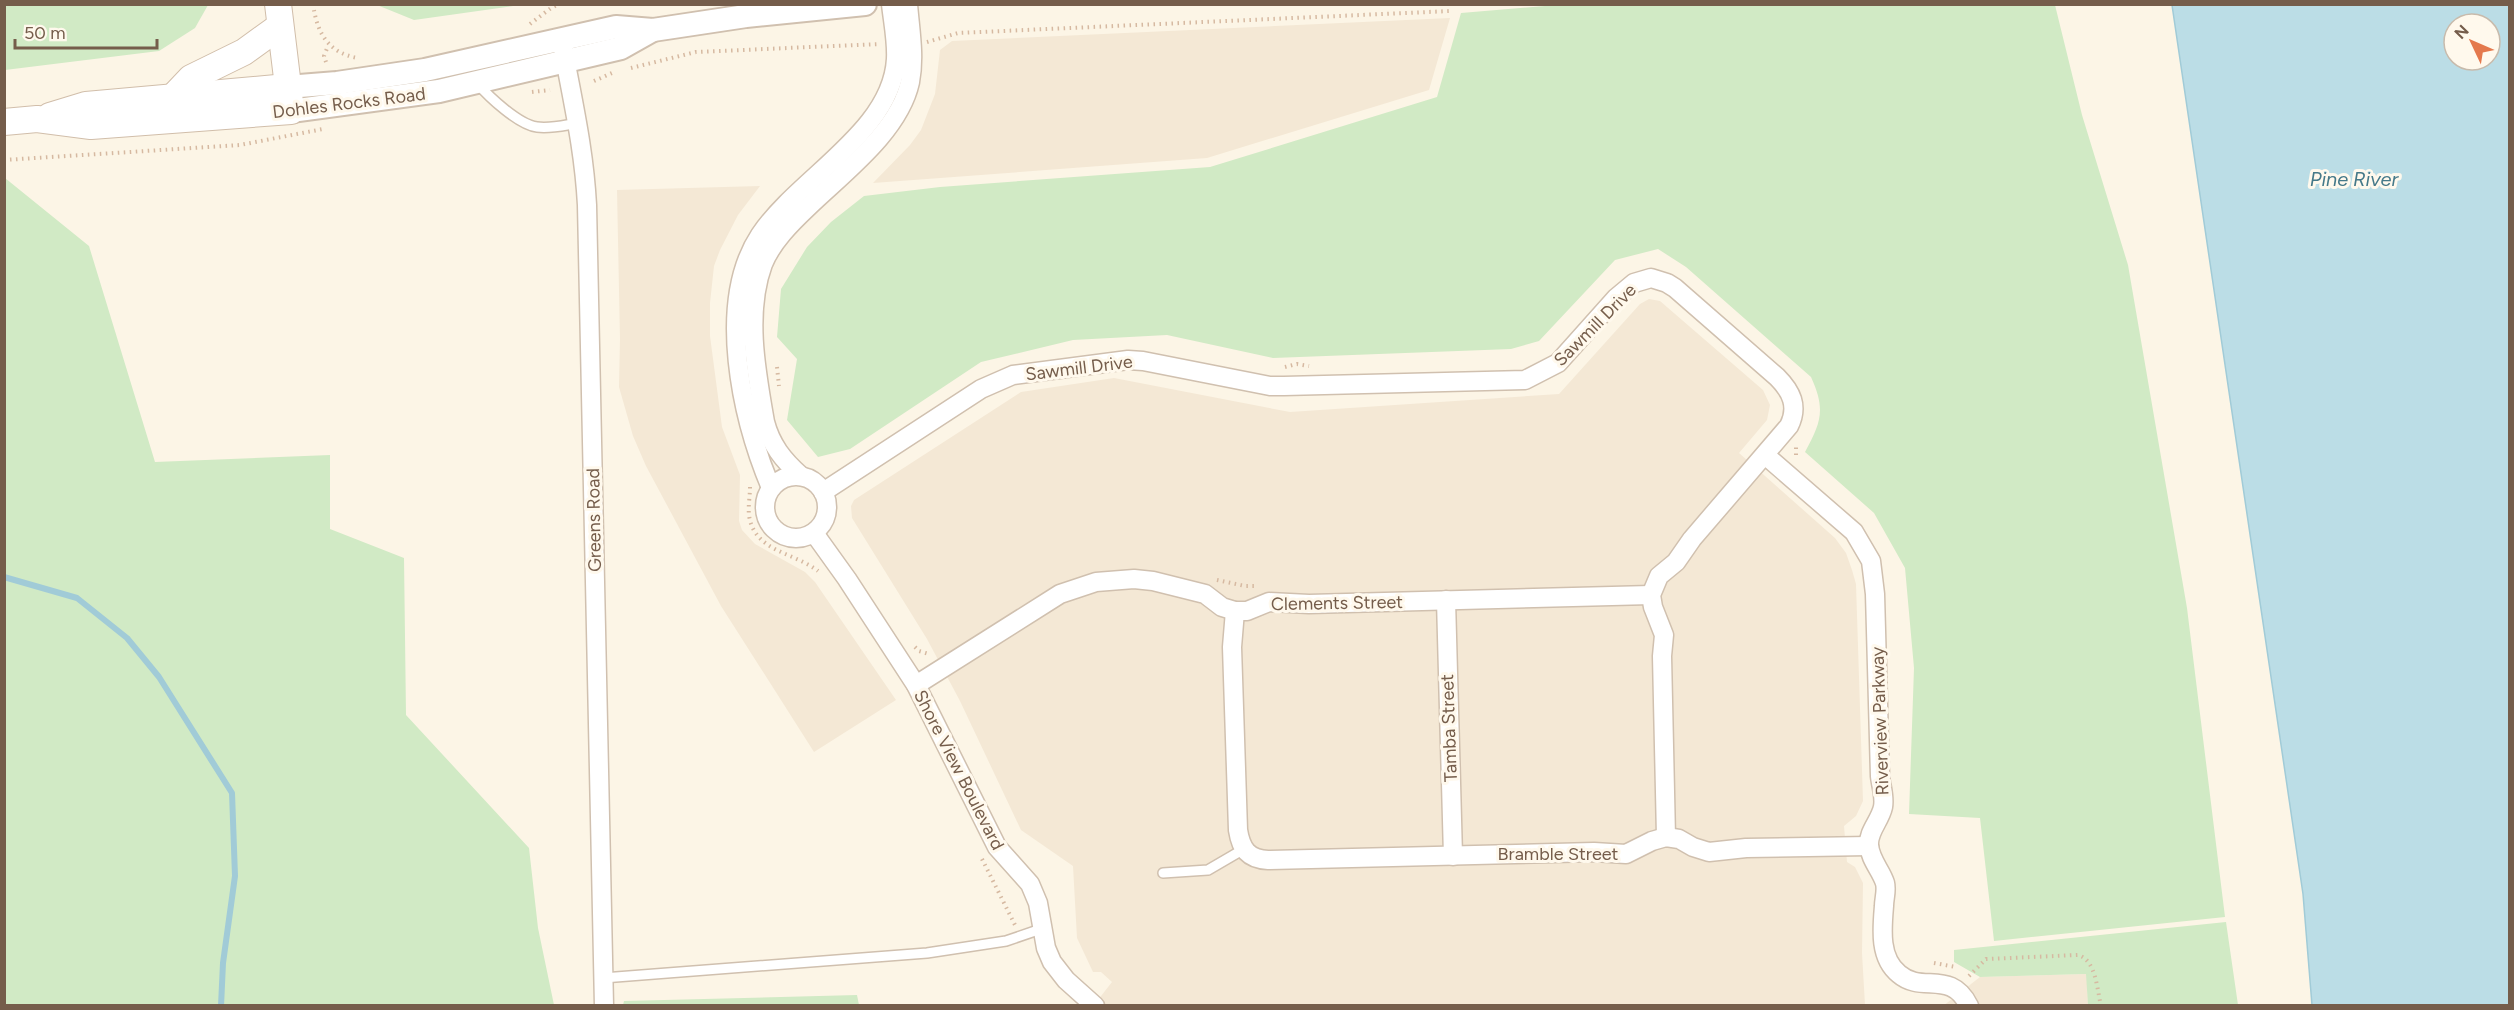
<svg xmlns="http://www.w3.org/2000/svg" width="2514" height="1010" font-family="Figtree,sans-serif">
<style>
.residential{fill:#f4e8d5}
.green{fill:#d1eac5}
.water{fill:#bbdde6;stroke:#a1cbd7;stroke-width:1.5;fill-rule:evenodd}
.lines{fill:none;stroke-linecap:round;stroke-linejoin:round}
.stream{stroke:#a1cbd7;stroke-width:6}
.service-casing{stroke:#d0c0af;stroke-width:12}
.minor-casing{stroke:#d0c0af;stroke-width:21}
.tertiary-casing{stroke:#d0c0af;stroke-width:26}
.secondary-casing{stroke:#d1beaa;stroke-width:28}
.path{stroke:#d6b9a1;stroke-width:4;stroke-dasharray:1.5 4.5;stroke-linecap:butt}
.service{stroke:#fff;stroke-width:9}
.minor{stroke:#fff;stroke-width:18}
.tertiary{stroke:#fff;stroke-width:22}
.secondary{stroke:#fff;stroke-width:26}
.labels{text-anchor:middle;stroke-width:6;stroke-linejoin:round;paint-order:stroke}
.street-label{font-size:18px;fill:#755d4b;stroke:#fff9ed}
.water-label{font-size:20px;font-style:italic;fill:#457989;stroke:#fff9ed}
</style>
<rect width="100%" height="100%" fill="#fcf5e6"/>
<!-- residential -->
<g class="residential">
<polygon points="1450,18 1429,90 1207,158 873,183 910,145 921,130 935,94 940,50 952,41"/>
<polygon points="760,186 738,215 720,250 714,266 710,303 710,336 722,427 740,475 739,521 742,530 755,544 805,572 815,582 896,700 814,752 721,606 646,466 633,436 619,387 620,339 617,190"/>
<polygon points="1649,299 1660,301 1763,390 1770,405 1767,420 1739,453 1835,538 1846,553 1852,570 1856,584 1863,801 1856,816 1844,826 1847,862 1855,867 1863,883 1862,953 1865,1005 1094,1005 1112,982 1101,972 1093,972 1077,938 1073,866 1021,830 960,701 927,639 852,518 851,506 854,500 1021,392 1114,378 1290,412 1559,394 1640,304"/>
<polygon points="2087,974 2088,1005 1943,1006 1980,977"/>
</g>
<!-- green -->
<g class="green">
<polygon points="4,5 5,4 208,5 195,28 159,51 5,70"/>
<polygon points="377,5 520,5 414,20"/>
<path d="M1557,5H2055L2082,115L2128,265L2187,608L2225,917L1994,941L1980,818L1909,814L1914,668L1905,568L1874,513L1805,452C1821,422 1826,410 1811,377L1686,267L1658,249L1615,260L1539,341L1511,349L1273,358L1167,335L1073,340L981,362L850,449L818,457L787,420L797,359L777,337L781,289L807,247L831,222L864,196L940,187L1210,167L1437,97L1461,13Z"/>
<polygon points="5,178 89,246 155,462 330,455 330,529 404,558 406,715 529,848 538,928 554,1005 5,1005"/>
<polygon points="2226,922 2238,1005 2088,1005 2086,974 1980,977 1954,962 1954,950"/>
<polygon points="857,995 859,1005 623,1005 624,1001"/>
</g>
<!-- water -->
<path class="water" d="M2172,5H2509V1005H2312L2303,894ZM2454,24H2490V60H2454Z"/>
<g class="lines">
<!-- stream -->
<polyline class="stream" points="4,577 77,598 127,638 159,677 232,793 235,876 223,963 221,1006"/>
<!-- service casing -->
<g class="service-casing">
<g id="service">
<path d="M477,83C489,97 519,125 537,127C551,129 565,125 579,123"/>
<polyline points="1163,873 1208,870 1244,849"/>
<polyline points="603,978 927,953 1006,941 1041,929"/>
</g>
</g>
<!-- minor casing -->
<g class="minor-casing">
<g id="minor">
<path d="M563,48C573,103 584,149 587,205L604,1006"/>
<path d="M1765,455L1854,532L1871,561L1875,594L1880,776C1881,786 1885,797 1883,807C1880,821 1868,831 1869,845C1870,860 1881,870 1885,883C1887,891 1884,898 1884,906C1882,929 1879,958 1899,974C1922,994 1951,969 1969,1006"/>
<circle cx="796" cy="507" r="31"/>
<path d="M801,476C783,460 771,445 765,422C756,371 745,313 763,264C772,242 791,223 808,207C843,173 899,132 910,82C915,56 910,30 908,4"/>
<path d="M771,488C742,419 715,303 760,235C799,177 892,132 896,59C897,41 893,22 891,4"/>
<path d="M823,492L981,389L1013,375L1128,360L1143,361L1270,386H1284L1525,380L1558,363L1616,298L1634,283L1651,278L1667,283L1675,288L1777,377C1791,391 1799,406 1789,426L1692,539L1676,562L1659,576L1651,595L1653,607L1664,635L1662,656L1666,837"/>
<polyline points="814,533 847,579 916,685 997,847 1030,884 1038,903 1046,948 1052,962 1066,980 1095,1006"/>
<polyline points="1446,600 1453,856"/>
<path d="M1235,611L1232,647L1238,830C1241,849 1248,859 1268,860L1594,852L1626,854L1652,841L1666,837L1679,839L1693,847L1709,852L1746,848L1869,846"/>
<polyline points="916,685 1060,594 1096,582 1134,579 1153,581 1205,594 1222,607 1235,611 1247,611 1269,602 1309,604 1651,595"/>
</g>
</g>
<!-- tertiary casing -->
<g class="tertiary-casing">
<g id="tertiary">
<polyline points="287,87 337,83 425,70 616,27 653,30 746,16 865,4"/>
<polyline points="291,111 439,91 621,48 653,30"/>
</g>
</g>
<!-- secondary casing -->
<g class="secondary-casing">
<g id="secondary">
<polyline points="173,97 191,78 244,52 280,26"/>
<polyline points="50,116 86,105 287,87"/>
<polyline points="4,122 37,119 91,126 291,111 278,4"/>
</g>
</g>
<!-- path -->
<g class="path">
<path d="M313,4C317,33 328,53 358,58"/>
<polyline points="530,24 551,8 559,4"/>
<polyline points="927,42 958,33 1450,11"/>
<polyline points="326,62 324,56 328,46"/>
<polyline points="631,68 696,52 880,44"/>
<polyline points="594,81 612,73"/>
<polyline points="532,92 550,90"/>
<polyline points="4,160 240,145 323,129"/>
<polyline points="777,367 779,386"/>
<polyline points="1285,367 1297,364 1309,366"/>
<polyline points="1796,455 1796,446"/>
<path d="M750,487C750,496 748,506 749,515C754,552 794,552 818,571"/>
<polyline points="1217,580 1245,586 1257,586"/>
<polyline points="915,647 919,651 929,654"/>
<polyline points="982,859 1015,925"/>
<polyline points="1934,963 1956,967"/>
<path d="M1969,976L1986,959L2078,955C2096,960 2097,989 2101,1006"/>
</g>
<!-- service -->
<use href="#service" class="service"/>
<!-- minor -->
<use href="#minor" class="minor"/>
<!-- tertiary -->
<use href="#tertiary" class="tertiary"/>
<!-- secondary -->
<use href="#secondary" class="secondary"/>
</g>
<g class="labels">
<!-- street labels -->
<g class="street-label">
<text transform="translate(349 103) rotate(-7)" y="6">Dohles Rocks Road</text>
<text transform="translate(1595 325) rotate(-45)" y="6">Sawmill Drive</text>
<text transform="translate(1079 368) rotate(-7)" y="6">Sawmill Drive</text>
<text transform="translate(594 520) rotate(-91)" y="6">Greens Road</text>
<text transform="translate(1337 603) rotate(-1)" y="6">Clements Street</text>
<text transform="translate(1880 721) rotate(-92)" y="6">Riverview Parkway</text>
<text transform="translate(1449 728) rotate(-92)" y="6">Tamba Street</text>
<text transform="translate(959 770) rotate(63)" y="6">Shore View Boulevard</text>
<text x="1558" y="860">Bramble Street</text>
</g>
<!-- water labels -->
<g class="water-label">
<text x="2354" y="186">Pine River</text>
</g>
</g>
<!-- border -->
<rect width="2514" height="1010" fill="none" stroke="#755d4b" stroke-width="12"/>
<!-- north arrow -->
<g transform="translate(2472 42) rotate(314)"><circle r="28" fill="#fff9ed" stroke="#c8bbac" stroke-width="1.5"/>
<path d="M0-4.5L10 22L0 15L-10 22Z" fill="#e4794d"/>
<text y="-9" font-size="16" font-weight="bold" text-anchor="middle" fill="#755d4b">N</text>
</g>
<!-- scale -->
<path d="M15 39v9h142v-9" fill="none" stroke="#755d4b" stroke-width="3"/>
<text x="24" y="39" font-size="18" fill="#755d4b" stroke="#fff9ed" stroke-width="4.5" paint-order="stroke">50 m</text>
</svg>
